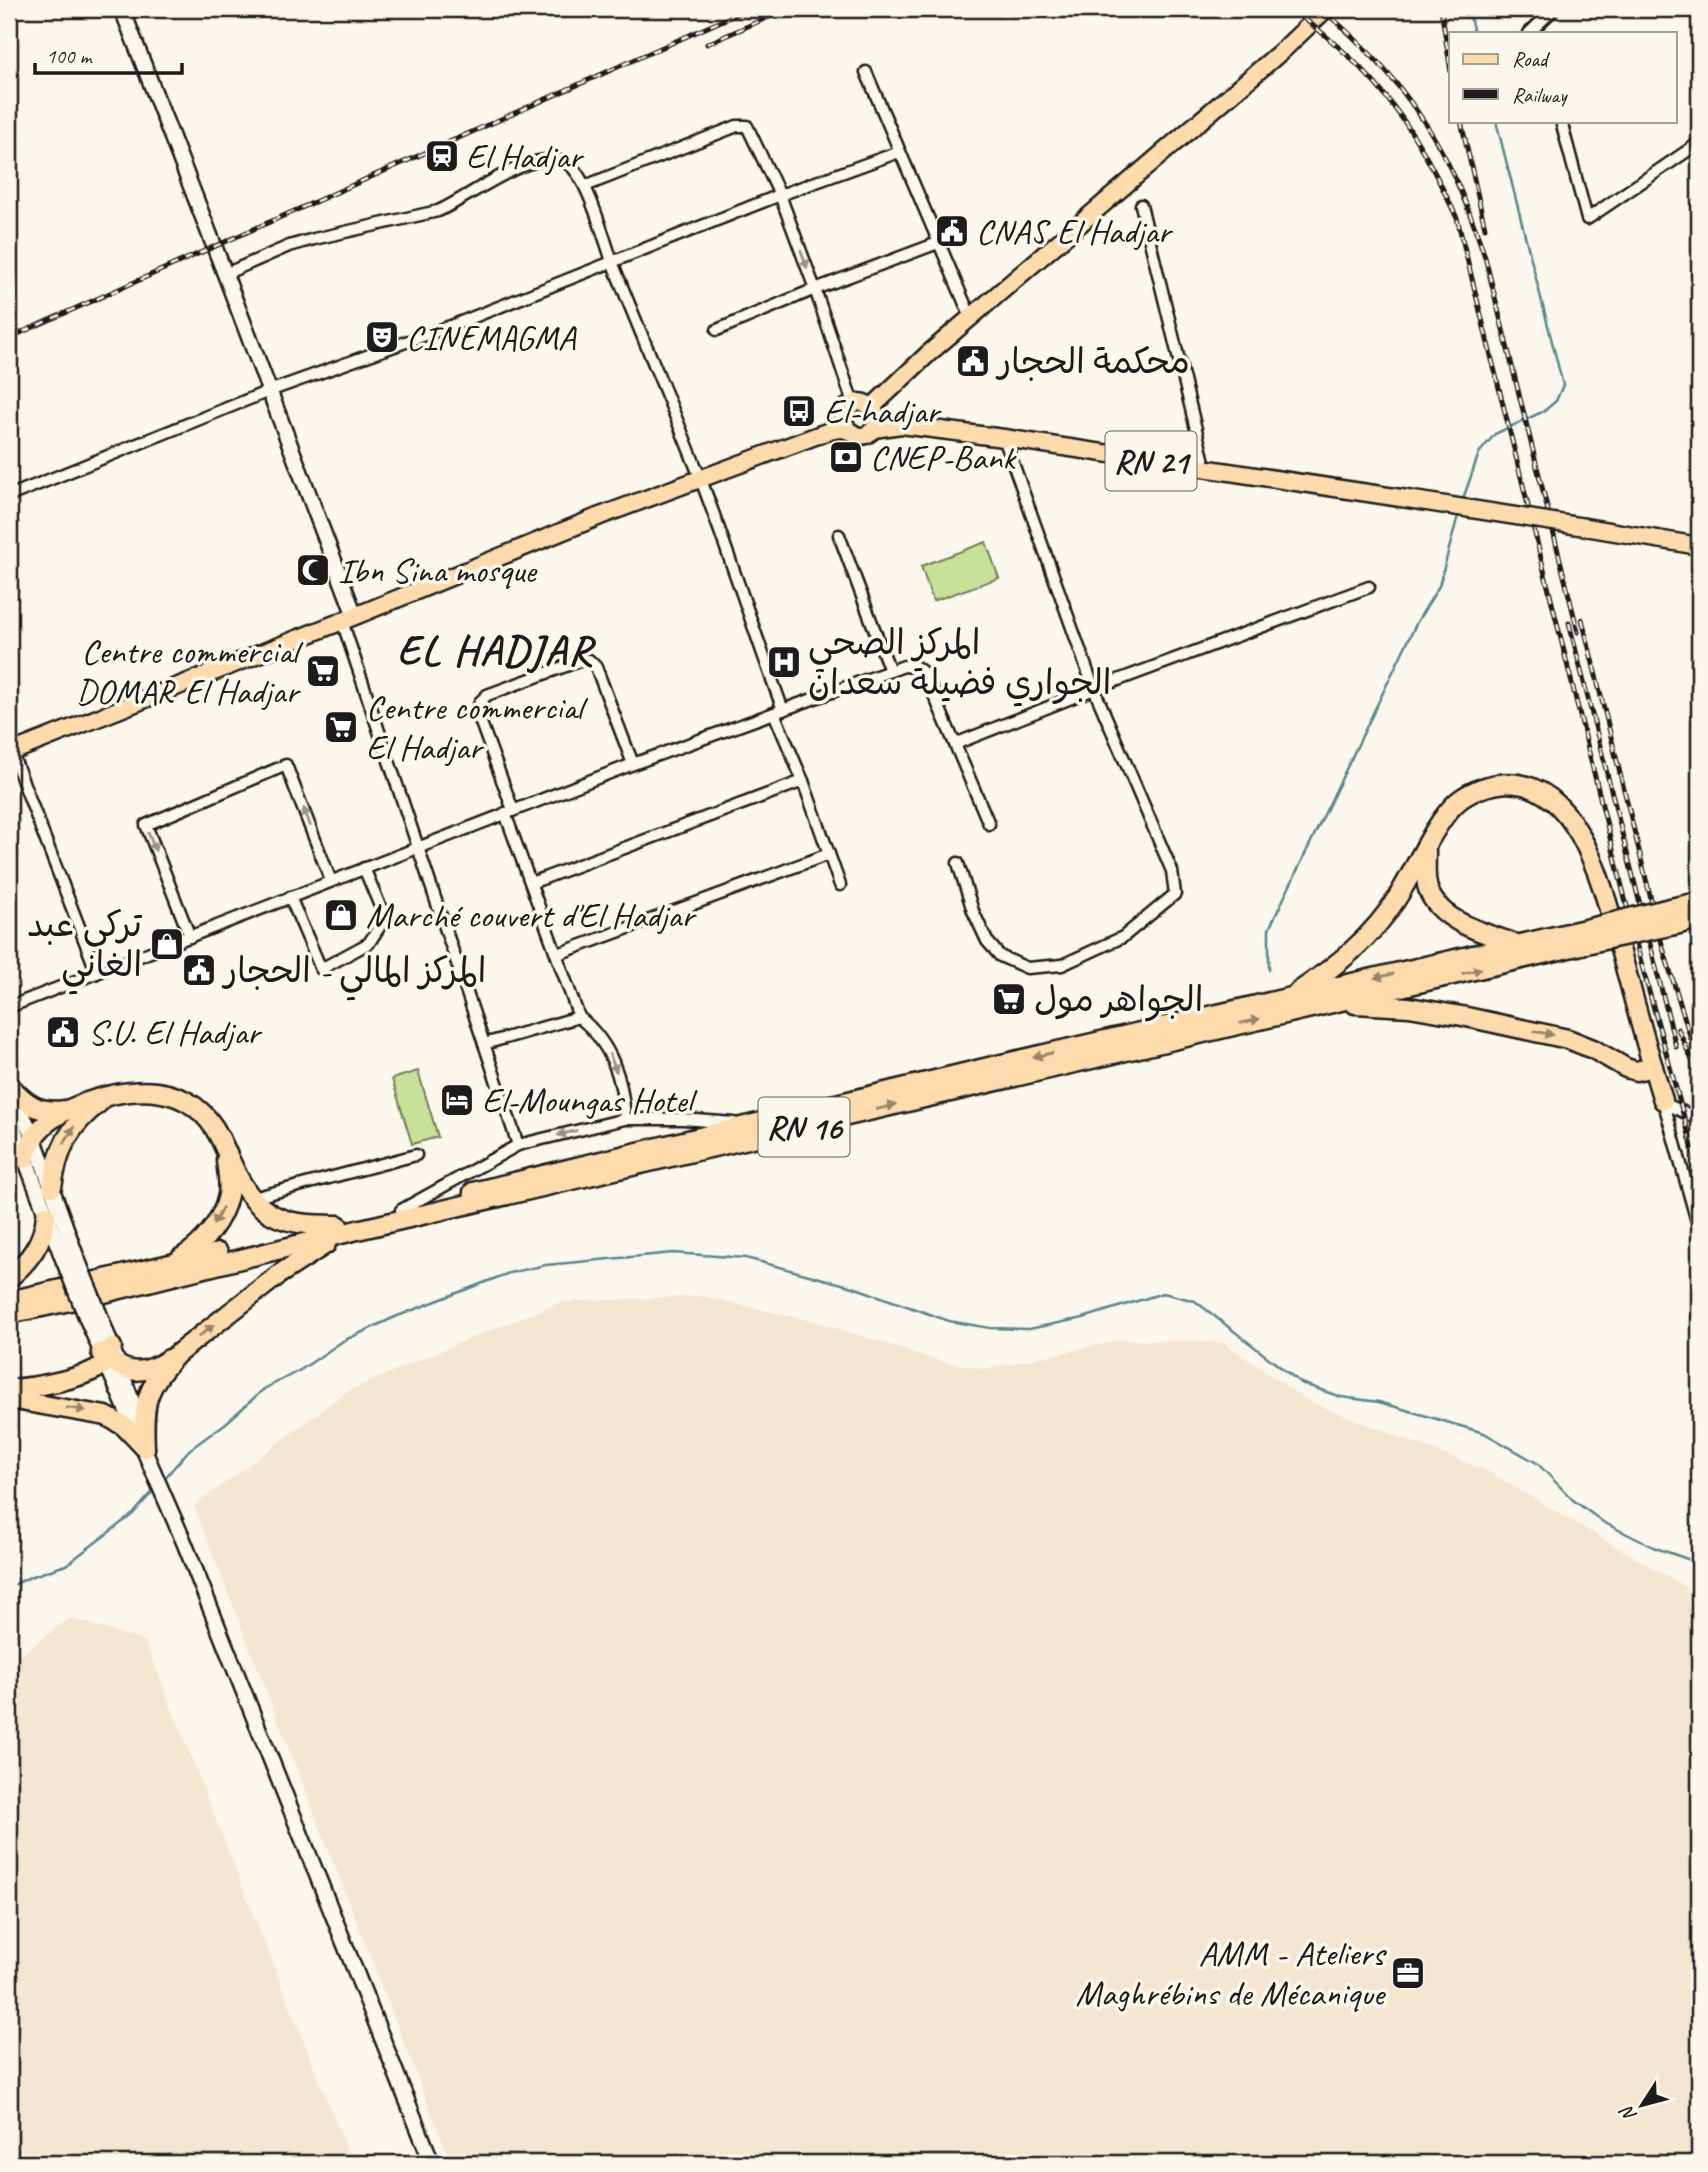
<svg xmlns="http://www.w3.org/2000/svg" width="1708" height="2172" font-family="Caveat,'Playpen Sans Arabic',sans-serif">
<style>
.built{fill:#f5e6d2}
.green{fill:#c7e198;stroke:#727e5a;stroke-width:2}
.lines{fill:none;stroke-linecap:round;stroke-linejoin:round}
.stream{stroke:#57878d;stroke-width:2.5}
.street-casing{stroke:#1c1c1c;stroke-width:15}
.secondary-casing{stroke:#1c1c1c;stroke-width:19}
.primary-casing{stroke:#1c1c1c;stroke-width:21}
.highway-casing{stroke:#1c1c1c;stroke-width:23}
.street{stroke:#fbf7ec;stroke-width:10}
.secondary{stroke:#fbf7ec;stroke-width:14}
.primary{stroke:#fedbac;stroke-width:16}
.highway{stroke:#fedbac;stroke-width:18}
.rail-casing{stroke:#1c1c1c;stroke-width:5}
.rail{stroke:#fbf7ec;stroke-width:2.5;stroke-dasharray:8;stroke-linecap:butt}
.secondary-bridge-casing{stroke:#1c1c1c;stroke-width:19;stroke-linecap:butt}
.primary-bridge-casing{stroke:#1c1c1c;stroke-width:21;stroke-linecap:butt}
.highway-bridge-casing{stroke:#1c1c1c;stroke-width:23;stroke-linecap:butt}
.secondary-bridge{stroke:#fbf7ec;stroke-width:14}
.primary-bridge{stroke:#fedbac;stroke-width:16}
.highway-bridge{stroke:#fedbac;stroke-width:18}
.oneway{fill:#97948e}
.oneway2{fill:#98856b}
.labels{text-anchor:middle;stroke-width:7;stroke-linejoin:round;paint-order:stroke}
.shield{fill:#fbf7ec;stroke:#5f5e5a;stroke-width:2}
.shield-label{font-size:33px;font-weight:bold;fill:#1c1c1c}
.poi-label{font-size:35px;fill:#1c1c1c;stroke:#fbf7ec;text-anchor:start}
.district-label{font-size:42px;font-weight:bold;letter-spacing:2px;fill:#1c1c1c;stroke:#fbf7ec}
</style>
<rect width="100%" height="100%" fill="#fbf7ec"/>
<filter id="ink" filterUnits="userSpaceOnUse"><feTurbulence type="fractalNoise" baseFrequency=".0143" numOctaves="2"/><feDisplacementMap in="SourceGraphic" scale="14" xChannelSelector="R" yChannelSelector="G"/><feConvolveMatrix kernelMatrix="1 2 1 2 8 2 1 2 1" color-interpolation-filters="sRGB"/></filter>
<g filter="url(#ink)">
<!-- built -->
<g class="built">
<polygon points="702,1296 817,1322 940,1361 986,1369 1121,1340 1223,1342 1308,1401 1487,1471 1689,1589 1699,1592 1699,2163 451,2163 194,1506 346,1392 461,1342 561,1302"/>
<polygon points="70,1618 145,1641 352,2163 9,2163 9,1664"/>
</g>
<!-- green -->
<g class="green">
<polygon points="986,542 999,578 933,601 921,566"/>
<polygon points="418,1071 438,1137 412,1144 392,1079"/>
</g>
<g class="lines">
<!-- stream -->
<g class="stream">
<polyline points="1468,9 1474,33"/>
<polyline points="1462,502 1479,453 1495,434 1544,411 1556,401 1563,385 1496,121"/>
<polyline points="1269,970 1269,929 1417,622 1439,586 1459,512"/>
<polyline points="164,1479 189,1450 226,1423 264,1389 302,1369 343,1341 395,1317 509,1273 546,1265 673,1253 746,1258 853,1287 949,1321 990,1328 1029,1329 1083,1318 1163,1293 1195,1301 1301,1383 1341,1397 1379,1402 1484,1433 1537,1463 1573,1500 1603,1522 1653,1547 1699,1563"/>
<polyline points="9,1587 30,1577 66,1565 133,1514 155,1489"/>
</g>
<!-- street casing -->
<g class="street-casing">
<g id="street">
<polyline points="1529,33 1554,9"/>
<polyline points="866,72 971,318"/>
<polyline points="1561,121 1587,219 1699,143"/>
<polyline points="585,186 737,126 747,126 780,195 815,289 853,403"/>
<polyline points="1141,205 1206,470"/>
<path d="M225,274L289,246L314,239L438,211C469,198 535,144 568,164C587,175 605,242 613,264C642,337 673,408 701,480C730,556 755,634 783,710"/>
<polyline points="717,330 815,289 938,243"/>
<polyline points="9,496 269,391 456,324 780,195 899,152"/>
<polyline points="839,535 890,671"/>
<polyline points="342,621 518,1145"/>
<polyline points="774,713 803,781 840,885"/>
<polyline points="955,744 1094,689 1369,587"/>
<polyline points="10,748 97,973"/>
<polyline points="513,810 477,712 480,702 487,695 582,660 589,660 596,667 633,764"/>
<path d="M505,813L579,1017C611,1043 623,1078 625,1119"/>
<polyline points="958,863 973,911 987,941 1000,956 1027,968 1062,965 1123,937 1175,894 1172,871 1094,689 1004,438"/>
<polyline points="531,883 803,781"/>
<polyline points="290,897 321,969 369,943 385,918 364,868"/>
<polyline points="190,937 146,825 286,765 331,881"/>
<polyline points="558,954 829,854"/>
<polyline points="9,1007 633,764 904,666 916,667 925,674 989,824"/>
<polyline points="484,1044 579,1017"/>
<polyline points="1663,1100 1699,1229"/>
<polyline points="1663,1100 1668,1105 1699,1119"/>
<polyline points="253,1198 416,1155"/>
<polyline points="401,1210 518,1145 625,1119 683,1119 734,1123"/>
</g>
</g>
<!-- secondary casing -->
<g class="secondary-casing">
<g id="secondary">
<polyline points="122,9 225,274 355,616"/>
<polyline points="11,1091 33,1136 76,1256"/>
<polyline points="9,1116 63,1259"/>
<polyline points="99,1313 139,1420"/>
<polyline points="87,1319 184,1542 432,2163"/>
</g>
</g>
<!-- primary casing -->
<g class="primary-casing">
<g id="primary">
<polyline points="872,407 928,354 1284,49 1326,9"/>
<polyline points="874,429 901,425 1004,438 1401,498"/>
<polyline points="1585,527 1699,546"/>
<path d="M9,753L355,616L600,516L829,431C834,430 841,428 847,430C854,433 859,439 868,434C886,423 874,402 858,402L847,407L843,418L848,431"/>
</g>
</g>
<!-- highway casing -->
<g class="highway-casing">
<g id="highway">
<path d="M1426,852C1426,865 1424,879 1429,892C1443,924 1489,934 1519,945"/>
<polyline points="1670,908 1699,902"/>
<polyline points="1675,925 1699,919"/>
<path d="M1298,992C1336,966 1372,938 1397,898C1415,870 1433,825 1456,803C1467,793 1484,786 1498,784C1584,773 1607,906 1625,967C1637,1011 1649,1056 1663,1100"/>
<polyline points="1355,1004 1409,1007 1462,1016 1568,1039 1593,1049 1626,1068 1636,1071 1653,1067"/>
<path d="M9,1085C26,1104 39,1114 66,1110"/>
<path d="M25,1159C31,1130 53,1115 79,1105C131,1085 191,1080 220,1138C232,1163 242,1194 265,1210C287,1226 313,1224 338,1225"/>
<path d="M52,1187C58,1149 68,1127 99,1103"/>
<polyline points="473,1192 993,1066 1594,927"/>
<path d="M181,1258C203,1245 223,1220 228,1195C230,1183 227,1171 226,1160"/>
<path d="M9,1278C29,1261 44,1242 46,1215"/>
<polyline points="9,1301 218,1253"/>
<polyline points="9,1314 84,1298 353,1231 1599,941"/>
<path d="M101,1352C123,1373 141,1378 169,1359"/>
<path d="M9,1389C33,1388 91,1378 108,1361L112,1347"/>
<polyline points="9,1399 106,1416 124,1426 145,1448"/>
<path d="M145,1448C143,1403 145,1388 177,1354L281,1273L326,1244"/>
</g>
</g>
<!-- street -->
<use href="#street" class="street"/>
<!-- secondary -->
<use href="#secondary" class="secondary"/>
<!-- primary -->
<use href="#primary" class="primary"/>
<!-- highway -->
<use href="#highway" class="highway"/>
<!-- rail casing -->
<g class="rail-casing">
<g id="rail">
<path d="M1291,9C1330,37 1368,71 1396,110C1421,143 1439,181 1457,218L1640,959L1699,1171"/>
<path d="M1320,9C1339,22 1356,40 1372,56C1432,120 1458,175 1485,257L1578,632"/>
<polyline points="1441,9 1451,72"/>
<polyline points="707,44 787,9"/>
<polyline points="1461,121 1485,228"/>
<polyline points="9,338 748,9"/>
<polyline points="1582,619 1663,948 1691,1039"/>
<polyline points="1569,623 1676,1047"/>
<polyline points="1678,1029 1699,1076"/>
</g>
</g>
<!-- rail -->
<use href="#rail" class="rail"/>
<!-- secondary-bridge casing -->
<g class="secondary-bridge-casing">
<g id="secondary-bridge">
<polyline points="76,1256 99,1313"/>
<polyline points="63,1259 87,1319"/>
</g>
</g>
<!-- primary-bridge casing -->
<g class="primary-bridge-casing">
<polyline id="primary-bridge" points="1401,498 1585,527"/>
</g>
<!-- highway-bridge casing -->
<g class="highway-bridge-casing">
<g id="highway-bridge">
<polyline points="1594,927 1670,908"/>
<polyline points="1599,941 1675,925"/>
</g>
</g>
<!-- secondary-bridge -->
<use href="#secondary-bridge" class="secondary-bridge"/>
<!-- primary-bridge -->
<use href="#primary-bridge" class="primary-bridge"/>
<!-- highway-bridge -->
<use href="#highway-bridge" class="highway-bridge"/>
</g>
<!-- one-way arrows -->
<defs><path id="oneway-solid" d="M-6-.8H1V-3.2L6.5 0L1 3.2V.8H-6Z" transform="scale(1.75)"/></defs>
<g class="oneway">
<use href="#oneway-solid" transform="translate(804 259) rotate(70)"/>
<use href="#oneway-solid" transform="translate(307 817) rotate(-111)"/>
<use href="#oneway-solid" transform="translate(152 842) rotate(68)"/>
<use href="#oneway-solid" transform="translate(613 1063) rotate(68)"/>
<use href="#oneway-solid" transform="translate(567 1133) rotate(166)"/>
</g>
<g class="oneway2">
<use href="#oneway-solid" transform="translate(1472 971) rotate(-14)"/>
<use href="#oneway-solid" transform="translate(1384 976) rotate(167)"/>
<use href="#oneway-solid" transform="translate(1250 1021) rotate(-13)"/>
<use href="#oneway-solid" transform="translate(1544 1033) rotate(12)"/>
<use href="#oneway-solid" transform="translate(1043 1055) rotate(167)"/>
<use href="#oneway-solid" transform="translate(886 1107) rotate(-14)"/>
<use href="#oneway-solid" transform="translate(69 1135) rotate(-60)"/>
<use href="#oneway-solid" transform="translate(218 1216) rotate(117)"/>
<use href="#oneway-solid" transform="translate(206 1331) rotate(-38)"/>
<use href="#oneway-solid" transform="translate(76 1409) rotate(9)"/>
</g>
</g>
<!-- icons -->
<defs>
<g id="station-square" transform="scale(1.75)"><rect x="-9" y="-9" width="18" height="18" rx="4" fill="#1c1c1c" stroke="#fbf7ec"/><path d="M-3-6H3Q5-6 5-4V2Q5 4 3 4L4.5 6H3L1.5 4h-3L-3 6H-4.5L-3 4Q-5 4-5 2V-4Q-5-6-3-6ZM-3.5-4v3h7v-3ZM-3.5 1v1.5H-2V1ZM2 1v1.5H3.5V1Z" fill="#fff"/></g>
<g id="civic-square" transform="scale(1.75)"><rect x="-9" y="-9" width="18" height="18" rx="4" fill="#1c1c1c" stroke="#fbf7ec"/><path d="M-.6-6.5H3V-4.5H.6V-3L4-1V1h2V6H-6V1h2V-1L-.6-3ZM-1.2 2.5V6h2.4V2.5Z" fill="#fff"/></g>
<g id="theatre-square" transform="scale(1.75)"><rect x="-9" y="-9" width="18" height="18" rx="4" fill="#1c1c1c" stroke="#fbf7ec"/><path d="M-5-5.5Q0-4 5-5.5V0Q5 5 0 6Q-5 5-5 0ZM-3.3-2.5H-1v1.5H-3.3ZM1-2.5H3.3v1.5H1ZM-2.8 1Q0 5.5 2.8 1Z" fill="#fff"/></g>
<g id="bus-square" transform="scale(1.75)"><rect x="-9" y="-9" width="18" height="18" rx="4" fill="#1c1c1c" stroke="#fbf7ec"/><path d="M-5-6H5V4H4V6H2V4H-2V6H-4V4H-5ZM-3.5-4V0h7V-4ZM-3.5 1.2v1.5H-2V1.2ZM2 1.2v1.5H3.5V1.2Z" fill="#fff"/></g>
<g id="bank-square" transform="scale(1.75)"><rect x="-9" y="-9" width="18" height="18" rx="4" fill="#1c1c1c" stroke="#fbf7ec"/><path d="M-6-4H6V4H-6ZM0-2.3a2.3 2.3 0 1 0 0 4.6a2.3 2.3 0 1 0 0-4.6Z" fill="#fff"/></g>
<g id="mosque-square" transform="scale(1.75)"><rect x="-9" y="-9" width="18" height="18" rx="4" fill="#1c1c1c" stroke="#fbf7ec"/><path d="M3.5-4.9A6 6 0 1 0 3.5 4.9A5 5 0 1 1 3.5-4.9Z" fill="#fff"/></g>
<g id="hospital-square" transform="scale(1.75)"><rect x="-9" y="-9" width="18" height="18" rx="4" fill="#1c1c1c" stroke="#fbf7ec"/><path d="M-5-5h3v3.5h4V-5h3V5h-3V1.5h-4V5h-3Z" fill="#fff"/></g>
<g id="supermarket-square" transform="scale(1.75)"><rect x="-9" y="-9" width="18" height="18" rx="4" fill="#1c1c1c" stroke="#fbf7ec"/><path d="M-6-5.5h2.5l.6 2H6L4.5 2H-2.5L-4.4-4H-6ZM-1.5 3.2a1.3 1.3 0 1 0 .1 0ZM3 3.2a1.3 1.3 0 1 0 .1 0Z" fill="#fff"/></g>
<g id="shop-square" transform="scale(1.75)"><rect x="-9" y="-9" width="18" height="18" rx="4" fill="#1c1c1c" stroke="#fbf7ec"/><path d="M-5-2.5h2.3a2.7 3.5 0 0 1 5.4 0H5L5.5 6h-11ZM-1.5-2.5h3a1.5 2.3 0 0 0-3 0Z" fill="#fff"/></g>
<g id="hotel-square" transform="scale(1.75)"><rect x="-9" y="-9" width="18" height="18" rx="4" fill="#1c1c1c" stroke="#fbf7ec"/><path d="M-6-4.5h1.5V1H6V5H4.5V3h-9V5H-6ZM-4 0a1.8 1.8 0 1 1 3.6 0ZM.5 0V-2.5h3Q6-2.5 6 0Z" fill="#fff"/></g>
<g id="office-square" transform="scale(1.75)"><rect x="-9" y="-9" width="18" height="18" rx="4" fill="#1c1c1c" stroke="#fbf7ec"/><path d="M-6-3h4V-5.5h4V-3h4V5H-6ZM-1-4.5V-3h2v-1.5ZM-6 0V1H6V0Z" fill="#fff"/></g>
</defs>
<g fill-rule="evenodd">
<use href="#station-square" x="442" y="156"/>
<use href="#civic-square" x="952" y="231"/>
<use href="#theatre-square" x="382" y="337"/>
<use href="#civic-square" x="973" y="361"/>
<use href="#bus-square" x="799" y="411"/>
<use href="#bank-square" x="846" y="457"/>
<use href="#mosque-square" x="313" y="570"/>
<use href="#hospital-square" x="784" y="662"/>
<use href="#supermarket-square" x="323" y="671"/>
<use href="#supermarket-square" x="341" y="727"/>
<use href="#shop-square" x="341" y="915"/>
<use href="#shop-square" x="167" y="944"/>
<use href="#civic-square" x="199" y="970"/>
<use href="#supermarket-square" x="1009" y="999"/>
<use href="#civic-square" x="63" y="1032"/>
<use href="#hotel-square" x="457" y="1100"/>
<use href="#office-square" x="1408" y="1973"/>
</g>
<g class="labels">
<!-- shield labels -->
<g class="shield">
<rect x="1105.5" y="431.5" width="91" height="59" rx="5"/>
<rect x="758.5" y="1097.5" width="91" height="59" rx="5"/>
</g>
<g class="shield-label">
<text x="1151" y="473">RN 21</text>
<text x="804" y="1139">RN 16</text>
</g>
<!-- poi labels -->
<g class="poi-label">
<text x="466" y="168">El Hadjar</text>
<text x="976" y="243">CNAS El Hadjar</text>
<text x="406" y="349">CINEMAGMA</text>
<text x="998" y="373">محكمة الحجار</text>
<text x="824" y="423">El-hadjar</text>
<text x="870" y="469">CNEP-Bank</text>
<text x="338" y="582">Ibn Sina mosque</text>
<text x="808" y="654">المركز الصحي<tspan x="808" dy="40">الجواري فضيلة سعدان</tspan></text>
<text x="298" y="663" text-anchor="end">Centre commercial<tspan x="298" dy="40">DOMAR El Hadjar</tspan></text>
<text x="366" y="719">Centre commercial<tspan x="366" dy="40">El Hadjar</tspan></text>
<text x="366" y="927">Marché couvert d'El Hadjar</text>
<text x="142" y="936" text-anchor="end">تركي عبد<tspan x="142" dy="40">الغاني</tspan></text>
<text x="224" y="982">المركز المالي - الحجار</text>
<text x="1034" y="1011">الجواهر مول</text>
<text x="88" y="1044">S.U. El Hadjar</text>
<text x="482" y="1112">El-Moungas Hotel</text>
<text x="1384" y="1965" text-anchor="end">AMM - Ateliers<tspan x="1384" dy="40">Maghrébins de Mécanique</tspan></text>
</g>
<!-- district labels -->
<g class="district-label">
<text x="495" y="664">EL HADJAR</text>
</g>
</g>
<!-- margin -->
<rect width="1708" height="2172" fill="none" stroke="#fbf7ec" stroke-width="35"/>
<rect x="18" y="18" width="1673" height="2137" fill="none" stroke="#1c1c1c" stroke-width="2.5" filter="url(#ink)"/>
<!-- legend -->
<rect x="1449" y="32" width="228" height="91" fill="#fbf7ec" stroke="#a29f99" stroke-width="2"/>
<rect x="1463" y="54" width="35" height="10" fill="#fedbac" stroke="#a29f99" stroke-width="2"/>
<text x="1512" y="66" font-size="21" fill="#1c1c1c">Road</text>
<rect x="1463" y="89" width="35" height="10" fill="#1c1c1c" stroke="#a29f99" stroke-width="2"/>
<text x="1512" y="102" font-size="21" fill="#1c1c1c">Railway</text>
<!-- north arrow -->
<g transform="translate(1642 2105) rotate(234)" stroke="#fbf7ec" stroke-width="5" paint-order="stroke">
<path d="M0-5L12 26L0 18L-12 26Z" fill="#1c1c1c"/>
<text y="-10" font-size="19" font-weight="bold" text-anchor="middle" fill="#1c1c1c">N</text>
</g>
<!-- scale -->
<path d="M35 63v10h147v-10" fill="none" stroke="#1c1c1c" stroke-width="3.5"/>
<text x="46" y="63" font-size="21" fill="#1c1c1c" stroke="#fbf7ec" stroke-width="5" paint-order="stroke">100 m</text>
</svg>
